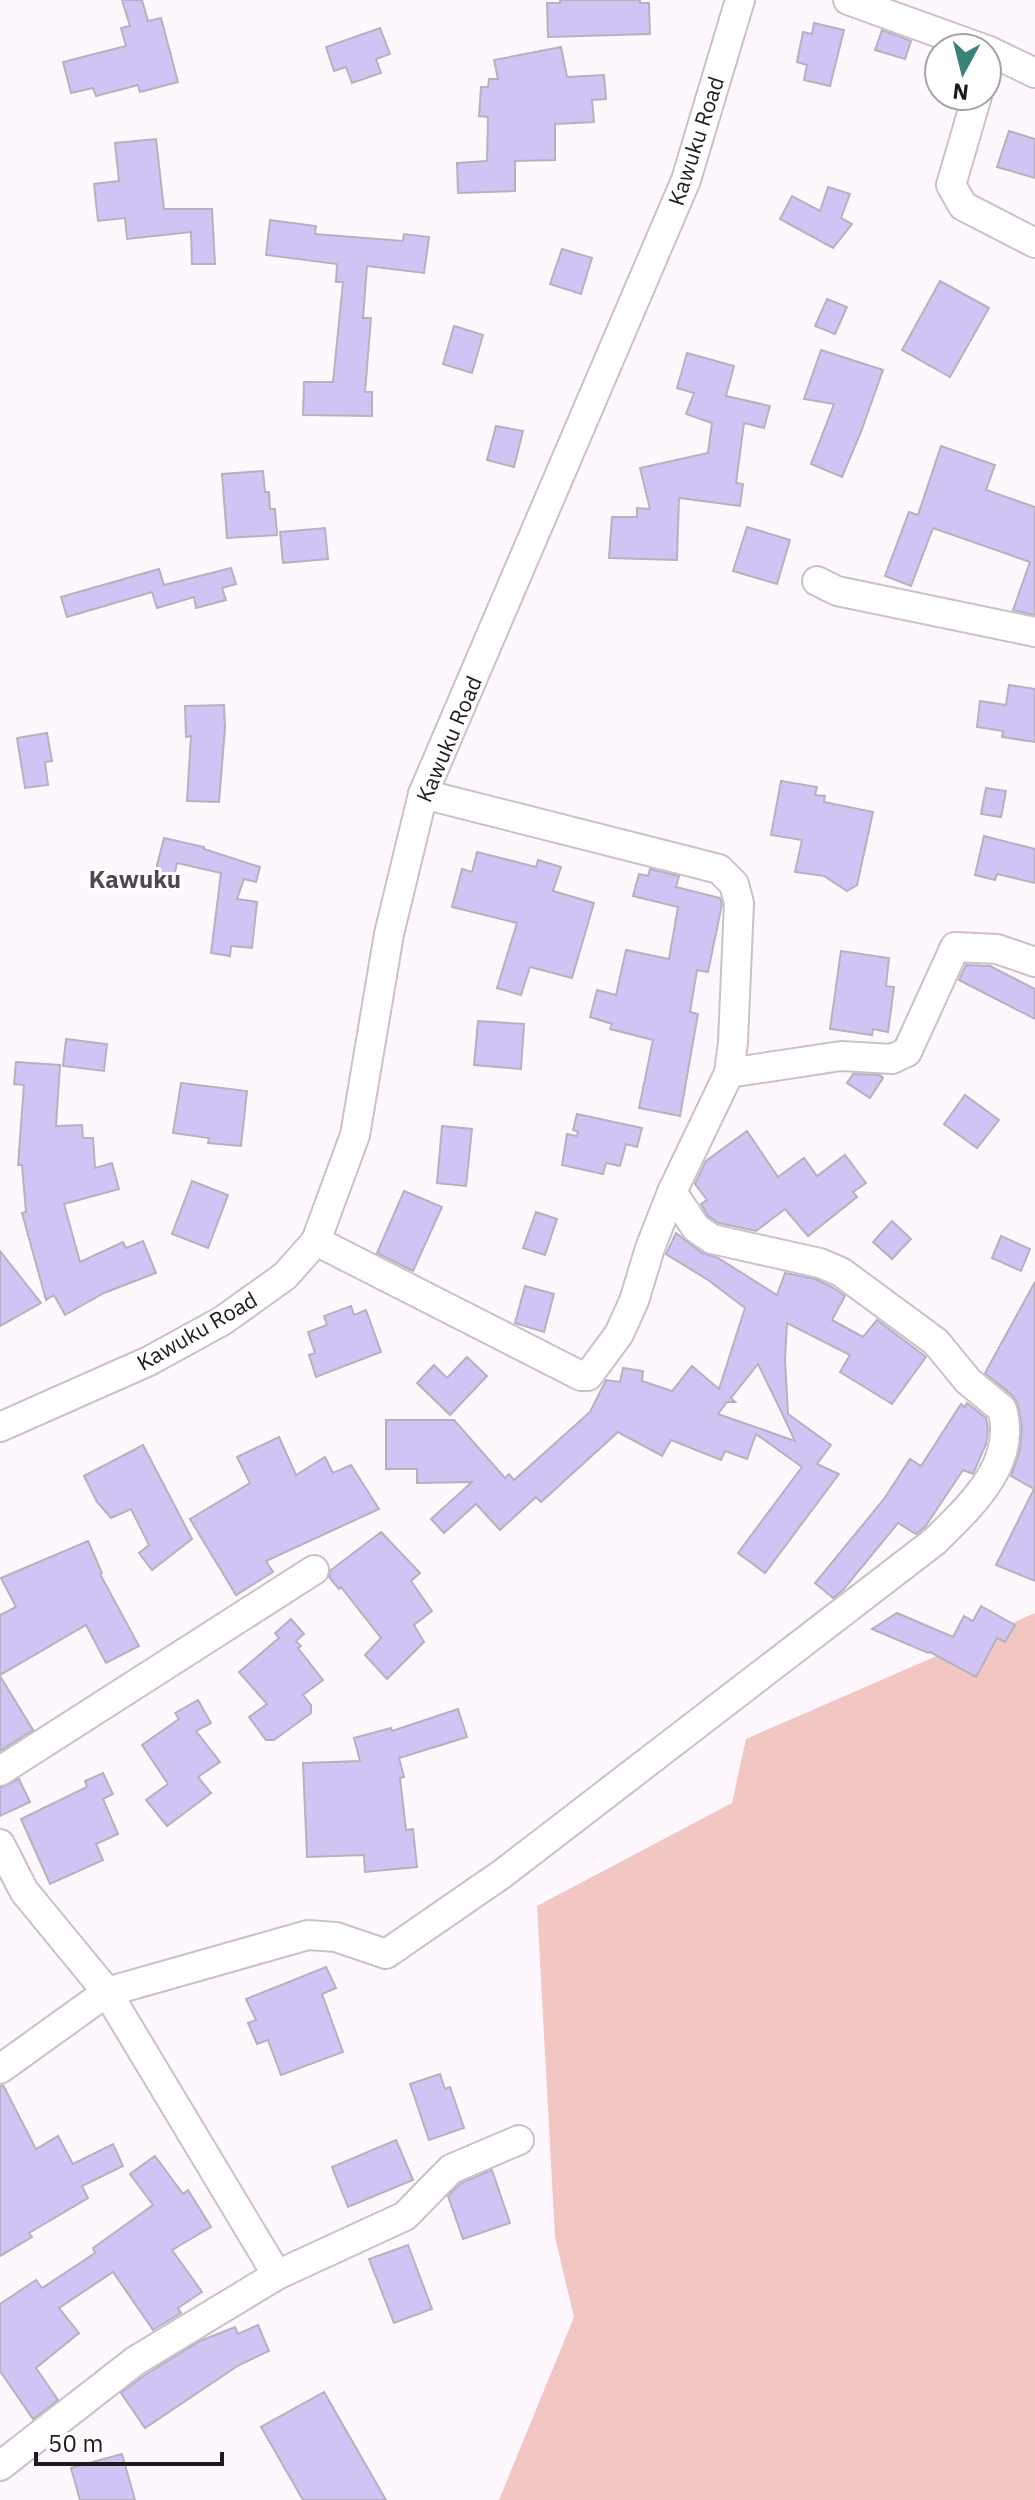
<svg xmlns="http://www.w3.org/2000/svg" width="1035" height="2500" font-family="'IBM Plex Sans',sans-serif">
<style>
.green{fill:#f2c6c2}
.building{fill:#d2c3f5;stroke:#b5b2bd;stroke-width:2;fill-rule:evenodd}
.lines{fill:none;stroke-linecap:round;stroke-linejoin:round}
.minor-casing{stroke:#cac1ca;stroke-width:32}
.minor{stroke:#fff;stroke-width:28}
.labels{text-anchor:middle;stroke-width:6;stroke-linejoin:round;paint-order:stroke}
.street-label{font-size:22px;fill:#1e1a1d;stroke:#fff}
.neighbourhood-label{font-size:24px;font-weight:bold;fill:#4e474e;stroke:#fff}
</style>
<rect width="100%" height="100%" fill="#fff7fe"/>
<!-- green -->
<polygon class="green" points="1035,1613 1035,2500 499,2500 574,2317 555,2237 537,1906 732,1803 746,1739"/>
<!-- building -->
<g class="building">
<polygon points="122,0 142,0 148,21 161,18 178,82 140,92 138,85 96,96 93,88 71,93 63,62 126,46 121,28 130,26"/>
<polygon points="560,0 640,0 640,3 649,3 650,34 548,37 547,3 560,3"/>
<polygon points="814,23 844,30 830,86 804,80 807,65 797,62 803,32 812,34"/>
<polygon points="380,28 390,54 376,59 381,73 352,83 346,67 334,71 326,47"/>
<polygon points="882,30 911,41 905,59 875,50"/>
<polygon points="561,47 567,77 604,75 606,99 592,100 594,122 555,124 555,160 515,161 515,191 458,193 457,163 487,161 488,117 479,116 481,87 488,87 489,79 498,79 494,60"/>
<polygon points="1009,131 1035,139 1035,178 997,167"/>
<polygon points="156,139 164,209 212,209 215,264 192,264 191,232 127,239 125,218 98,221 94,184 119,181 115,143"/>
<polygon points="828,187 850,194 841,218 852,224 833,248 780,219 792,196 820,211"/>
<polygon points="270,220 316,226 315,234 403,241 404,234 429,237 424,273 367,266 363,318 371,318 365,392 372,392 372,416 303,415 304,382 333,382 343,282 336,282 337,264 266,255"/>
<polygon points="562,249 592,258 581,294 550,284"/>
<polygon points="940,281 989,308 950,377 902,350"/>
<polygon points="827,299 847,307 835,334 815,326"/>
<polygon points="454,326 483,335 472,373 443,364"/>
<polygon points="821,350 883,370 861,432 842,477 811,464 834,404 804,399"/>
<polygon points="687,353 734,366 726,396 770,406 764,428 744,423 736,483 743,484 740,506 679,498 677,560 609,558 612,517 637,517 637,508 650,509 640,468 708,453 712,423 686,414 694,393 677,388"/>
<polygon points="496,426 523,431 514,467 487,460"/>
<polygon points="941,446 995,465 986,490 1035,507 1035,615 1013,610 1030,562 933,528 911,586 885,576 909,512 918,515"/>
<polygon points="263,471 265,492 269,492 270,509 275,509 277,535 227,538 222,474"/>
<polygon points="747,527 790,540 777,584 733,571"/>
<polygon points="325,528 328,559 283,563 280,532"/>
<polygon points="231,568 236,584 222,588 226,600 196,608 194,597 157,608 152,592 67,617 61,597 159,569 164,585"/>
<polygon points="1009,685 1035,689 1035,742 1002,737 1003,731 977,727 980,701 1006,705"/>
<polygon points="224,705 225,728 219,802 187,801 191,736 186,737 185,706"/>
<polygon points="47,733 52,761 45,762 48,785 25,788 17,738"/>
<polygon points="781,781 817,787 815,795 825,796 824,802 873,812 857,885 847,891 824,876 795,872 802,840 771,835"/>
<polygon points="986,788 1006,791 1001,817 981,814"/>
<polygon points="984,836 1035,849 1035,883 997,874 995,880 975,875"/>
<polygon points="164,838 204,847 204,849 260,867 256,882 244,879 237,899 257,902 252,948 231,946 230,956 211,953 221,873 177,863 171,890 152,885"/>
<polygon points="477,852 536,867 538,860 561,867 553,891 594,903 572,978 530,967 521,995 497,988 517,923 452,907 462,869 472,872"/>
<polygon points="650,869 679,876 676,887 720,898 722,904 708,972 697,970 690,1012 698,1014 680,1116 639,1108 653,1040 610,1029 612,1024 590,1017 597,990 616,995 626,950 669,959 678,907 633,896 639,874 648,876"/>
<polygon points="841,951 889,958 886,986 894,987 888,1032 873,1029 872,1035 830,1029"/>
<polygon points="966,965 990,966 1035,989 1035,1019 959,980"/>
<polygon points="478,1021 524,1024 521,1069 474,1065"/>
<polygon points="66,1039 107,1044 104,1071 63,1066"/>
<polygon points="16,1062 60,1065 56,1126 82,1125 83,1138 93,1138 95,1168 112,1163 119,1189 64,1204 80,1262 123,1242 126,1248 143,1241 156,1273 104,1293 65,1315 54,1295 46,1300 22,1213 26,1212 22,1165 18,1165 24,1085 14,1084"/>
<polygon points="853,1074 880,1075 883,1078 870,1098 847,1083"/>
<polygon points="181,1083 247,1091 241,1146 208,1143 209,1138 173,1133"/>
<polygon points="965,1095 999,1120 977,1148 944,1124"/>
<polygon points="577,1114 642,1128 637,1147 626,1144 620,1166 606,1163 603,1174 562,1165 567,1134 577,1136 578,1132 573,1130"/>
<polygon points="442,1126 472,1129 466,1186 437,1183"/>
<polygon points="747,1131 778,1177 804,1158 817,1176 845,1155 866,1183 853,1192 857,1197 808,1236 785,1209 756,1231 719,1223 708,1216 701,1204 707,1200 695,1184 706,1161"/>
<polygon points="192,1181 228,1195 208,1248 172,1234"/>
<polygon points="404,1191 442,1207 413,1271 377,1253"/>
<polygon points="536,1212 557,1219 545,1255 523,1248"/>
<polygon points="892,1221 911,1239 892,1259 873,1242"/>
<path d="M676,1233L702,1253L718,1258L777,1295L785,1273L815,1279L832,1287L845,1296L832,1320L863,1337L877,1320L926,1357L892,1404L840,1372L850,1355L787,1323L785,1360L788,1414L831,1445L817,1464L839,1474L765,1573L738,1553L802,1467L756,1434L747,1459L725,1451L721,1460L671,1440L662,1456L618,1432L541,1502L536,1497L500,1530L476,1504L444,1533L431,1519L472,1482L417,1483V1469H386V1420H454L505,1478L509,1474L514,1480L590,1412L606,1380L620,1382L623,1368L643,1371L642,1381L672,1391L692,1366L719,1389L745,1308L708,1280L666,1254ZM758,1364L779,1407L795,1441L718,1414L727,1402H735L731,1398Z"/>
<polygon points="1001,1236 1030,1249 1021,1271 992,1258"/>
<polygon points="0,1251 41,1303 0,1326"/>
<polygon points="1035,1282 1035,1581 996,1565 1034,1489 1011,1476 1020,1450 1022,1427 1018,1405 1013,1396 985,1373"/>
<polygon points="525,1286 554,1294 544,1332 515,1323"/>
<polygon points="351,1306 354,1315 366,1310 381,1352 316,1377 309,1355 315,1353 308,1332 327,1325 324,1316"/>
<polygon points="467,1357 487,1376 450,1415 417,1383 434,1365 447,1378"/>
<polygon points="967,1403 986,1418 988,1429 986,1444 973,1474 963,1470 925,1527 916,1534 898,1523 843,1590 833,1598 815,1583 884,1499 910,1459 921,1466 961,1404 965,1407"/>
<polygon points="279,1437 296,1475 325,1457 333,1473 351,1465 379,1509 266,1561 273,1572 236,1595 190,1519 250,1483 237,1457"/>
<polygon points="143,1445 192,1539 152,1570 139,1553 149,1545 131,1509 111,1518 97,1502 84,1476"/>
<polygon points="381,1532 420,1573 411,1581 432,1611 414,1625 424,1642 387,1679 365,1655 381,1638 341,1587 339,1589 329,1577 331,1570"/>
<polygon points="88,1541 102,1573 100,1574 139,1646 106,1663 86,1625 0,1675 0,1615 16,1607 1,1578"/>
<polygon points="981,1606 1015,1625 1005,1642 997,1638 976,1677 930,1652 928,1653 872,1629 897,1613 953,1637 964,1616 973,1621"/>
<polygon points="291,1619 304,1634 296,1641 301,1646 298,1648 323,1680 303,1695 311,1705 311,1713 274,1740 266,1740 249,1717 267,1704 239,1672 279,1638 275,1633"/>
<polygon points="0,1676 33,1730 0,1751"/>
<polygon points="198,1700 211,1723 196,1731 220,1762 198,1777 211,1793 167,1826 146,1800 168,1784 142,1745 179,1719 175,1713"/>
<polygon points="458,1709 467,1737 399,1758 404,1777 400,1778 406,1830 413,1829 417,1867 365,1872 364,1855 307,1857 303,1763 360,1761 354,1738 391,1728 392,1731"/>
<polygon points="103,1773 113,1794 103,1799 118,1834 96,1844 103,1860 50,1884 21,1819 87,1787 85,1781"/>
<polygon points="19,1779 30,1802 0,1816 0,1788"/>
<polygon points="326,1967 336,1988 322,1994 343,2052 281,2075 268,2040 257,2044 248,2023 256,2020 246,1999"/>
<polygon points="440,2074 445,2089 450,2087 464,2128 429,2140 410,2084"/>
<polygon points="3,2085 36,2149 58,2136 73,2164 113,2144 123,2166 82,2186 88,2198 29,2233 32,2237 0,2256 0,2086"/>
<polygon points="396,2140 413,2180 348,2207 332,2167"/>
<polygon points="155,2156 183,2194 188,2190 211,2227 172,2250 202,2292 178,2308 181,2313 153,2330 113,2272 59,2308 79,2333 36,2368 58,2400 33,2419 0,2371 0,2304 36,2280 42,2288 95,2253 93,2248 153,2205 130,2174"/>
<polygon points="492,2170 510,2223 463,2239 448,2196 461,2183"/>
<polygon points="408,2245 432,2309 394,2323 369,2259"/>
<polygon points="258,2325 269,2351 239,2365 145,2428 121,2393 145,2375 200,2341 235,2327 238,2334"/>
<polygon points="324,2392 386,2500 303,2500 261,2427"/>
<polygon points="122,2454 135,2500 80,2500 71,2468"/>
</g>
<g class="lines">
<!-- minor casing -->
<g class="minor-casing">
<g id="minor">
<polyline points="848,0 981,48"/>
<polyline points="987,50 1035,73"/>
<polyline points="977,96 951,185 963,206 1035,243"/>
<polyline points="817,581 837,591 1035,632"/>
<polyline points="729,1073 841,1056 892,1059 907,1052 955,947 997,949 1035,962"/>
<polyline points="316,1241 581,1376 588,1376 619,1334 634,1301 650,1248 672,1192 729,1073 733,1042 739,903 734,884 719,869 423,794"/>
<polyline points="0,1427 149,1361 222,1321 285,1276 316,1241 355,1135 389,934 423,794 686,180 740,0"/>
<polyline points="0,1771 314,1570"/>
<polyline points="0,1844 24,1891 107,1992 277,2275"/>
<path d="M0,2069L107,1992L308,1935L336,1937L386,1954L502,1874L935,1541C969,1507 1018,1464 1002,1409L968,1381L936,1342L841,1272L820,1263L712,1239L696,1228L672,1192"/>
<polyline points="0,2466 135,2361 277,2275 405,2216 451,2169 519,2140"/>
</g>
</g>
<!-- minor -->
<use href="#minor" class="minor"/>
</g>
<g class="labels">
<!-- street labels -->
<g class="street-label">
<text transform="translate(696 141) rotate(-72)" y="8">Kawuku Road</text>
<text transform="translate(449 739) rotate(-67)" y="8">Kawuku Road</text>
<text transform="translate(197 1331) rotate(-30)" y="8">Kawuku Road</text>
</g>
<!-- neighbourhood labels -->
<g class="neighbourhood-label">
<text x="135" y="888">Kawuku</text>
</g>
</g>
<!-- north arrow -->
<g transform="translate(963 72) rotate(187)"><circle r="38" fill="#ffffff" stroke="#a5a3a5" stroke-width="2"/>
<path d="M0-6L14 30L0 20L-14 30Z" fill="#3a8178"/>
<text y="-12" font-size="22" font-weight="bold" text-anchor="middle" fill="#1e1a1d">N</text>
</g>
<!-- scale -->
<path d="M36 2452v12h186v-12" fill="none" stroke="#1e1a1d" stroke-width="4"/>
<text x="48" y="2452" font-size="24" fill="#1e1a1d" stroke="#ffffff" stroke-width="6" paint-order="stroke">50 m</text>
</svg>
